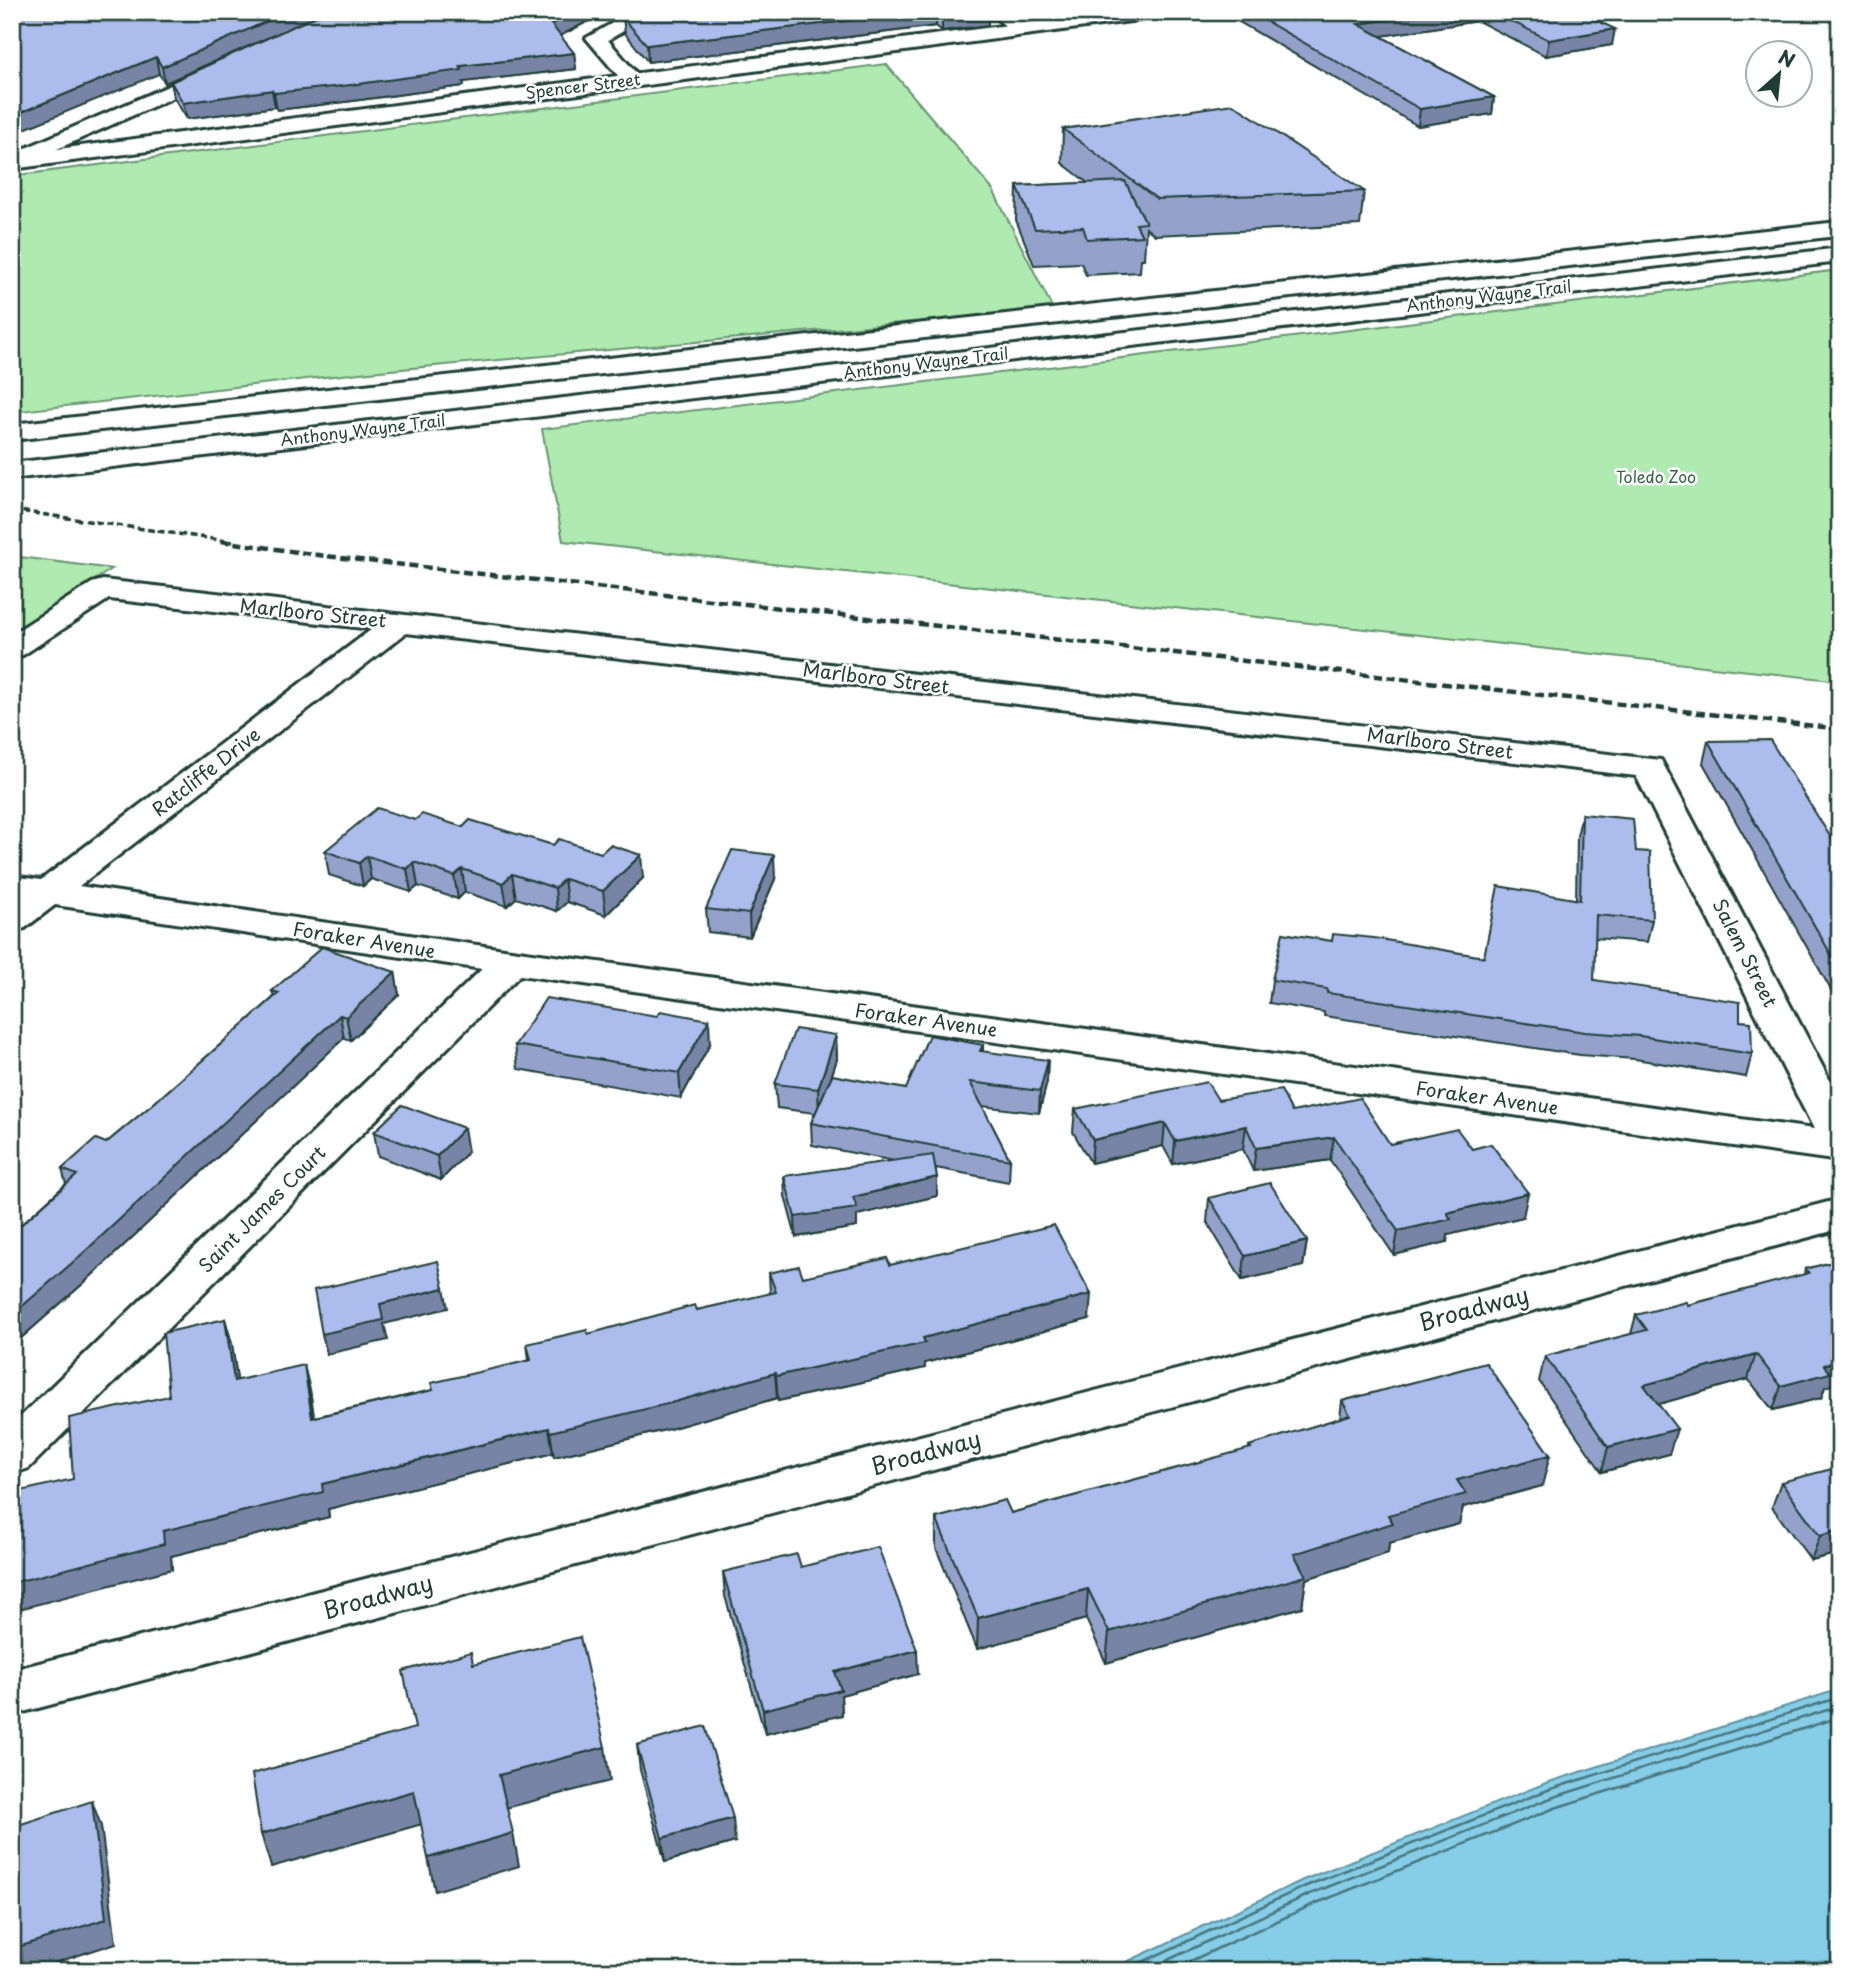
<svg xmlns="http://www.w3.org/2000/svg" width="1852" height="1983" font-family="'Playpen Sans',sans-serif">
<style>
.green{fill:#afebb0;stroke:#679472;stroke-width:2}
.water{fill:#86cde8;stroke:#5d93a0;stroke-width:2}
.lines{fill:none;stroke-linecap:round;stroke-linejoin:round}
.shore{stroke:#48777c;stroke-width:2.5}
.street-casing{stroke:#1f3d34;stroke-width:6}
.secondary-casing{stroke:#1f3d34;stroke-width:6}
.highway-casing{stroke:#1f3d34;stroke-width:6}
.street{fill:#fff;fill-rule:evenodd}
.secondary{fill:#fff;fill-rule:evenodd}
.highway{fill:#fff;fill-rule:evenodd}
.rail-far1{stroke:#1f3d34;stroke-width:3.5;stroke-dasharray:7 3.5;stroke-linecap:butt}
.rail{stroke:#1f3d34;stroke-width:4.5;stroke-dasharray:9 4.5;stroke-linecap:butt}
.wall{fill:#94a2cb;stroke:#1f3d34;stroke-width:2}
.shaded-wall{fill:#7884a5;stroke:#1f3d34;stroke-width:2}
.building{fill:#acbcec;stroke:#1f3d34;stroke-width:2}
.labels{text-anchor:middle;stroke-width:5;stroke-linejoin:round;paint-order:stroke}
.far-street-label{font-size:16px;fill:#1f3d34;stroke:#fff}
.far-park-label{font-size:16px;fill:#3c604d;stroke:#fff}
.street-label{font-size:19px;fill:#1f3d34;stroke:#fff}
.near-street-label{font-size:23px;fill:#1f3d34;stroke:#fff}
</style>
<rect width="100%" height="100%" fill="#fff"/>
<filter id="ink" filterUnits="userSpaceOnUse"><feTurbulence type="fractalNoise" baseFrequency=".0143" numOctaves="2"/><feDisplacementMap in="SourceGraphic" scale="14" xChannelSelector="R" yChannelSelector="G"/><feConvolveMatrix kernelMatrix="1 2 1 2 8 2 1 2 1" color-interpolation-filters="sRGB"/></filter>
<g filter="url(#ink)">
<!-- green -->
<g class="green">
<polygon points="886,64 993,190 1053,309 369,372 12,412 12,176"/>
<polygon points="1840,270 1840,681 563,541 542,429"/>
<polygon points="12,556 112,569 12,632"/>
</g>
<!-- water -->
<polygon class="water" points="1840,1689 1840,1971 1107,1971 1303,1880 1546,1783"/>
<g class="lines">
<!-- shore -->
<g class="shore">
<polyline points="1123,1971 1306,1886 1548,1790 1840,1697"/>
<polyline points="1144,1971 1310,1894 1551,1798 1840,1706"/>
<polyline points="1169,1971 1314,1904 1555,1808 1840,1717"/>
</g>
<!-- street casing -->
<g class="street-casing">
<g id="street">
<polygon points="632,12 656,12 608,40 642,80 632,86 625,84 586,38"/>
<polygon points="989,12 1011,12 1032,30 1029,34 1015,34"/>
<polygon points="219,64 226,66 229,70 226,74 12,169 12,154"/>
<path d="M103,580L1661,760L1840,1100V1161L520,975L29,1468L12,1474V1425L482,969L55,905L25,928L12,931V902L17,899L12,898V876L41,880L372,629L109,599L23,655L12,657V634L92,583ZM406,633L1636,776L1814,1129L511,950L79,886Z"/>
</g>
</g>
<!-- secondary casing -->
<g class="secondary-casing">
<g id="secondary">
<polygon points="1108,12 1163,12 1154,18 12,169 12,155"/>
<polygon points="1840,1199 1840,1229 12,1715 12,1670"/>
</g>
</g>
<!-- highway casing -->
<g class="highway-casing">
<g id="highway">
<polygon points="1838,222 1838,236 12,440 12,424"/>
<polygon points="1840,248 1840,262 12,479 12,463"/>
</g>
</g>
<!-- street -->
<use href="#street" class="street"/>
<!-- secondary -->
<use href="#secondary" class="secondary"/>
<!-- highway -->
<use href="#highway" class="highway"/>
<!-- rail-far1 -->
<polyline class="rail-far1" points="12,510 233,542"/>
<!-- rail -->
<polyline class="rail" points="221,541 325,556 1840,729"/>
</g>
<!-- wall -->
<g class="wall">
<polygon points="12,12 606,12 560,36 574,53 576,69 463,82 464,86 345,102 277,110 275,107 187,119 174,98 171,82 258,43 165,83 159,74"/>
<polygon points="607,12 627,12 613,20"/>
<polygon points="633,12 994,12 994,20 988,20 988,25 942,31 936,26 648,62 625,33 623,18"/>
<polygon points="1222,12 1602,12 1601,21 1598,22 1612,45 1546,56 1478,21 1380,36 1494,97 1492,114 1418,126"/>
<polygon points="1063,129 1364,191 1360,225 1155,235 1146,228 1144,259 1141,259 1140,272 1086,275 1081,263 1034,265 1016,220 1017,186 1088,183 1062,163"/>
<polygon points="1708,741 1840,845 1840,997 1835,997 1703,763"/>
<polygon points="1582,814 1636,851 1652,920 1647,942 1595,938 1594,980 1740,1021 1752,1054 1746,1077 1635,1059 1580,1055 1324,1016 1324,1012 1269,1003 1272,980 1332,941 1484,957 1576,900 1577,836"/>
<polygon points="415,820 463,827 553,845 643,878 606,915 567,902 557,911 516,898 507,906 465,892 458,899 418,886 411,892 371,879 363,886 329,875 325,851"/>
<polygon points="775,879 750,937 708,932 706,909"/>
<polygon points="395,972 399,995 351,1040 344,1038 86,1281 12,1346 12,1229 15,1230 66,1184 62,1169 106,1143 153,1104 274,997 272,991"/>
<polygon points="836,1035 837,1059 829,1083 906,1089 983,1045 983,1052 1047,1082 1039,1113 982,1106 1010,1160 1009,1182 936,1168 937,1196 857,1215 857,1227 796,1237 785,1196 784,1176 894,1161 812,1145 811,1123 815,1113 777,1108 775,1084"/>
<polygon points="710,1044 681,1098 518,1069 515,1045"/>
<polygon points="1218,1100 1292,1112 1390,1144 1523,1217 1448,1235 1447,1242 1394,1255 1330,1160 1253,1171 1243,1149 1173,1164 1163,1146 1091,1163 1073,1132 1075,1109"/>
<polygon points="374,1132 468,1152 441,1180 378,1156"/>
<polygon points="1209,1198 1307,1241 1303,1266 1242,1280 1207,1222"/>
<polygon points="1840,1260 1825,1387 1821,1398 1773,1410 1748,1379 1658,1404 1669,1454 1602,1472 1539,1381 1545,1356 1631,1334 1636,1315 1688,1305 1804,1275 1805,1269"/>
<polygon points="890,1265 1089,1319 925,1363 925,1368 778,1401 777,1398 673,1428 554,1457 553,1453 328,1509 329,1517 171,1556 172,1569 73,1479 169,1396 225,1319 232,1344 237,1380 310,1390 314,1417 432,1390 529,1360 527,1344 588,1334 770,1294 769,1273 803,1277"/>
<polygon points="1342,1401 1542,1486 1463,1507 1459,1524 1389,1543 1388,1553 1306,1579 1302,1607 1106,1663 1086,1619 977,1649 936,1548 936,1518 1011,1513 1249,1449 1249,1446 1340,1418"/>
<polygon points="1840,1479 1840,1553 1811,1560 1772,1507 1781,1482"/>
<polygon points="801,1567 918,1674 841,1695 842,1715 765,1734 725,1596 723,1572"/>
<polygon points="637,1745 735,1842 665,1862 640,1770"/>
</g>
<!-- shaded-wall -->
<g class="shaded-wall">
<polygon points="288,12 326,12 165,83 162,67"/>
<polygon points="574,12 606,12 552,40 551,24"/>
<polygon points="613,12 627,12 613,20"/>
<polygon points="920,12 936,12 936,26 648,62 647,45"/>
<polygon points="965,12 994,12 994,20 988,20 988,25 942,31 942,15"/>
<polygon points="1020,12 1053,12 1020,16"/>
<polygon points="1436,12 1479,12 1478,21 1356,40 1358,24"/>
<polygon points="1572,12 1602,12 1601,21 1570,25"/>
<polygon points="1615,29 1612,45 1546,56 1549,40"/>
<polygon points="574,53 576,69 463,82 464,86 345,102 277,110 274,93 460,66"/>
<polygon points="156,57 159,74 12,134 12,116"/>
<polygon points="272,90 275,107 187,119 183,103"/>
<polygon points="1494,97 1492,114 1418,126 1420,109"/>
<polygon points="641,855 643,878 606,915 603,891"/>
<polygon points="774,855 775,879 750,937 749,914"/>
<polygon points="367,856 371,879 363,886 359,863"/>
<polygon points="414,862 418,886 411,892 407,869"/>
<polygon points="462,869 465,892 458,899 454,876"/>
<polygon points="512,874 516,898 507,906 503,883"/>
<polygon points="564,879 567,902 557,911 555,888"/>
<polygon points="395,972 399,995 351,1040 346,1017"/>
<polygon points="340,1015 344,1038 86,1281 12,1346 12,1315"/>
<polygon points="709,1020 710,1044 681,1098 679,1073"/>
<polygon points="836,1035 837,1059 819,1114 818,1089"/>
<polygon points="1048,1060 1047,1082 1039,1113 1040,1091"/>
<polygon points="1165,1123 1163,1146 1091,1163 1093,1140"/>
<polygon points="1246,1126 1243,1149 1173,1164 1175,1141"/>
<polygon points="464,1128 468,1152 441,1180 437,1156"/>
<polygon points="1334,1137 1330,1160 1253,1171 1256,1148"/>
<polygon points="937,1177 937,1196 857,1215 857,1227 796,1237 795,1217 853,1197"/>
<polygon points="1528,1193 1523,1217 1448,1235 1447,1242 1394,1255 1398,1231 1447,1213"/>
<polygon points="1307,1241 1303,1266 1242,1280 1245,1256"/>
<polygon points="444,1288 448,1308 384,1324 388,1340 327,1354 322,1334 380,1304"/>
<polygon points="1091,1294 1089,1319 925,1363 925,1368 778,1401 776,1376"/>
<polygon points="225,1319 232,1344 241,1406 234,1381"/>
<polygon points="1756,1354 1748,1379 1638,1410 1644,1385"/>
<polygon points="1840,1360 1840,1382 1825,1387 1821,1398 1773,1410 1781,1386 1824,1365"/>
<polygon points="304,1365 310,1390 318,1443 312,1418"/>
<polygon points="775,1373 777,1398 673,1428 554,1457 550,1432"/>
<polygon points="549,1428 553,1453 328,1509 329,1517 171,1556 172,1569 12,1611 12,1583 163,1531 322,1484"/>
<polygon points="1677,1429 1669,1454 1602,1472 1608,1447"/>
<polygon points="1550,1455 1542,1486 1463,1507 1459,1524 1389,1543 1388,1553 1306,1579 1302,1607 1106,1663 1109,1632 1294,1554 1457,1480"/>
<polygon points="1840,1530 1840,1553 1811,1560 1820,1536"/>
<polygon points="1088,1589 1086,1619 977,1649 978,1618"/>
<polygon points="917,1650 918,1674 841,1695 842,1715 765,1734 763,1710 835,1672"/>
<polygon points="605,1747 610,1781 506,1808 499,1775"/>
<polygon points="414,1791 422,1824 271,1867 261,1834"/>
<polygon points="92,1801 101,1826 116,1943 30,1971 12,1971 12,1949"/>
<polygon points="733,1818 735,1842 665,1862 662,1838"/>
<polygon points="513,1833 519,1866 435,1891 428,1858"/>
</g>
<!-- building -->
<g class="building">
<polygon points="17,12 288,12 162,67 156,57 12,116 12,14"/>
<polygon points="325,12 574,12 551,24 574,53 460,66 462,70 343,86 274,93 272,90 183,103 171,82"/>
<polygon points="633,12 920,12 647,45 623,18"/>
<polygon points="938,12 965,12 942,15"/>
<polygon points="1250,12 1436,12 1358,24 1494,97 1420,109"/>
<polygon points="1493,12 1579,12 1615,29 1549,40"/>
<polygon points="1233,104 1364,191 1157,199 1063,129"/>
<polygon points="1125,181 1146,223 1136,224 1142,236 1087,239 1083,227 1035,229 1017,186"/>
<polygon points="1770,740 1833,841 1837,841 1840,845 1840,970 1708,741"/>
<polygon points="377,808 415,820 422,814 463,827 470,820 553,845 559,839 601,853 610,845 641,855 603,891 564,879 555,888 512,874 503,883 462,869 454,876 414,862 407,869 367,856 359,863 325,851"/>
<polygon points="1582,814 1633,819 1636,851 1650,852 1652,920 1596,915 1594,980 1740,1002 1740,1021 1751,1022 1752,1054 1640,1036 1585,1032 1327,993 1327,989 1272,980 1283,933 1332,941 1333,934 1374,938 1484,957 1498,886 1580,900"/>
<polygon points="732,850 774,855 749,914 706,909"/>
<polygon points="322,947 395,972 346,1017 340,1015 79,1257 12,1315 12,1229 15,1230 77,1175 62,1169 96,1139 106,1143 153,1104 279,993 272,991"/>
<polygon points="546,998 657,1016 661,1011 709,1020 679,1073 515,1045"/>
<polygon points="795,1029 836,1035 818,1089 775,1084"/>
<polygon points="929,1035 983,1045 980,1051 1048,1060 1040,1091 970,1082 1010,1160 811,1123 832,1075 906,1089"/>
<polygon points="1207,1082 1218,1100 1281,1090 1292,1112 1360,1098 1390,1144 1457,1129 1472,1149 1491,1144 1528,1193 1447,1213 1451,1219 1398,1231 1334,1137 1256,1148 1246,1126 1175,1141 1165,1123 1093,1140 1075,1109"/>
<polygon points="402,1105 464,1128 437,1156 374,1132"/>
<polygon points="933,1155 937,1177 853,1197 857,1208 795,1217 784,1176"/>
<polygon points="1270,1183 1307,1241 1245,1256 1209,1198"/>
<polygon points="1054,1225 1091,1294 923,1338 925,1343 776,1376 775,1373 671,1403 550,1432 549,1428 322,1484 323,1492 163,1531 164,1544 12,1583 12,1493 73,1479 69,1418 169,1396 163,1333 225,1319 234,1381 304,1365 312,1418 433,1390 431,1383 531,1360 527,1344 587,1330 588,1334 695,1305 697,1310 776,1292 769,1273 799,1266 803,1277 887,1258 890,1265"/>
<polygon points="1840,1260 1840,1360 1824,1365 1830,1373 1781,1386 1756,1354 1644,1385 1677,1429 1608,1447 1545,1356 1647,1330 1636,1315 1686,1302 1688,1305 1809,1273 1805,1269"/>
<polygon points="438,1261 444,1288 380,1304 383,1320 322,1334 314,1290"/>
<polygon points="1486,1363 1550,1455 1457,1480 1466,1494 1388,1515 1393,1523 1294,1554 1306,1576 1109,1632 1088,1589 978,1618 936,1518 1005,1500 1011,1513 1251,1448 1249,1446 1350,1415 1342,1401"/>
<polygon points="1832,1469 1840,1479 1840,1530 1820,1536 1781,1482"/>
<polygon points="878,1547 917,1650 835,1672 841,1690 763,1710 723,1572 797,1554 801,1567"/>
<polygon points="580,1637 605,1747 499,1775 513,1833 428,1858 414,1791 261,1834 252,1774 415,1728 403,1671 471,1652 473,1664"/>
<polygon points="705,1726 733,1818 662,1838 637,1745"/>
<polygon points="92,1801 106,1919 12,1949 12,1827"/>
</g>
</g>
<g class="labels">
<!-- far-street labels -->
<g class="far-street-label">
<text transform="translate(583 86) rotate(-7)" y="6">Spencer Street</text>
<text transform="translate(1489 296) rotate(-7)" y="6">Anthony Wayne Trail</text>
<text transform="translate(926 363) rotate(-7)" y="6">Anthony Wayne Trail</text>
<text transform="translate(363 430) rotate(-7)" y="6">Anthony Wayne Trail</text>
</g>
<!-- far-park labels -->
<g class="far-park-label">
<text x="1656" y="483">Toledo Zoo</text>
</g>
<!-- street labels -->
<g class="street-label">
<text transform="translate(313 613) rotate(6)" y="7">Marlboro Street</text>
<text transform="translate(876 678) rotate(7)" y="7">Marlboro Street</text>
<text transform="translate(1440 743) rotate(7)" y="7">Marlboro Street</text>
<text transform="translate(206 772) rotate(-38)" y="7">Ratcliffe Drive</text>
<text transform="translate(364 940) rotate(9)" y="7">Foraker Avenue</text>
<text transform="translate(1745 953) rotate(63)" y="7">Salem Street</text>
<text transform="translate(926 1020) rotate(8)" y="7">Foraker Avenue</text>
<text transform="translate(1487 1098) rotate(8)" y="7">Foraker Avenue</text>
<text transform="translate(262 1209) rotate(-45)" y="7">Saint James Court</text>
</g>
<!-- near-street labels -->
<g class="near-street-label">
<text transform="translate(1474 1309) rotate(-15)" y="8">Broadway</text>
<text transform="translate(926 1453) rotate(-15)" y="8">Broadway</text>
<text transform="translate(378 1597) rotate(-15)" y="8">Broadway</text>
</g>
</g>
<!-- margin -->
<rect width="1852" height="1983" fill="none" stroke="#fff" stroke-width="42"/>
<rect x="21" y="21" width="1810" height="1941" fill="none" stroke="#1f3d34" stroke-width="2.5" filter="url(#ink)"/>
<!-- north arrow -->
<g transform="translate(1779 74) rotate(27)"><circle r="33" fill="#ffffff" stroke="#a5b1ae" stroke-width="2"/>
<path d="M0-5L12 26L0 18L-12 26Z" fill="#1f3d34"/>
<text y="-10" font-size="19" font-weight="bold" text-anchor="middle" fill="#1f3d34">N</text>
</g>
</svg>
